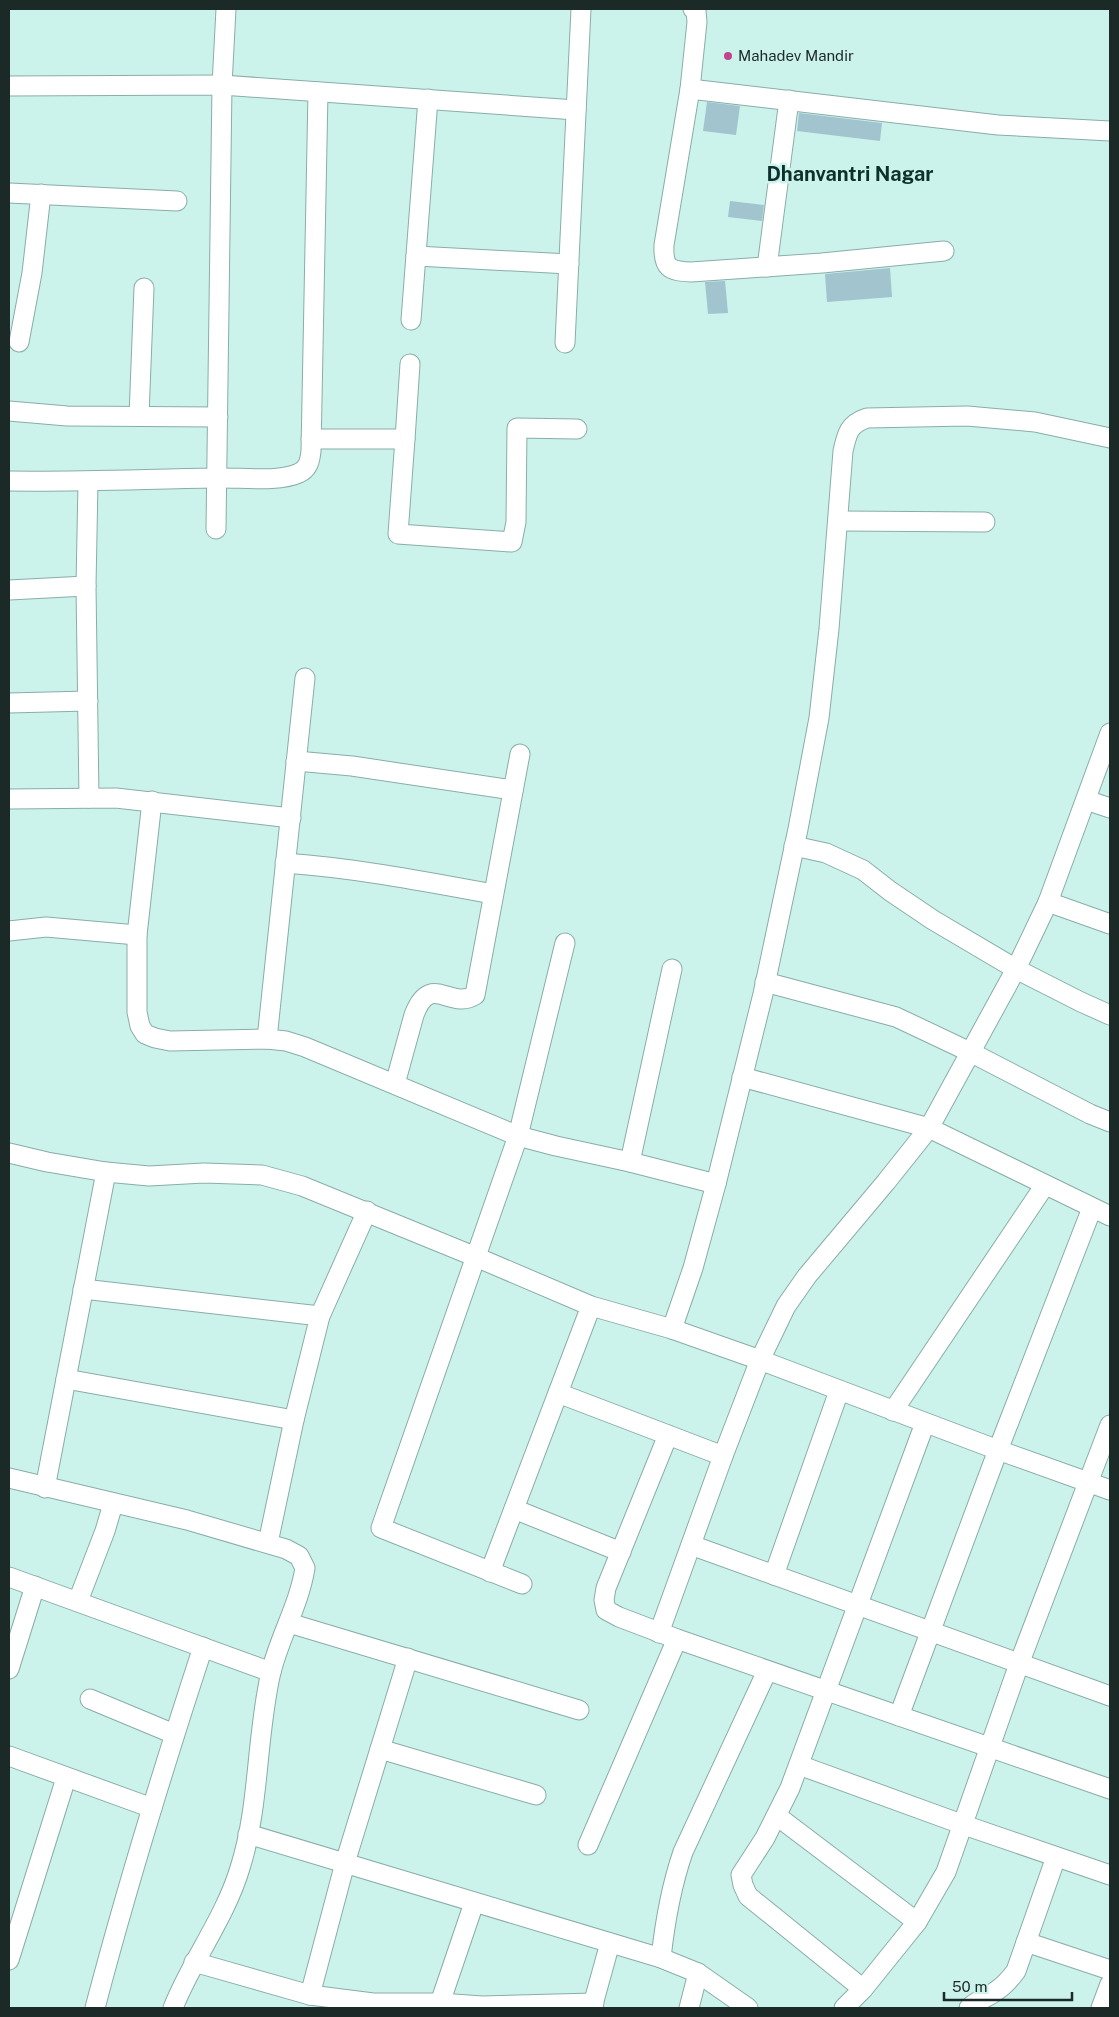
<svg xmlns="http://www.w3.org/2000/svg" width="1119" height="2017" font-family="'Public Sans',sans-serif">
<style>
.building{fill:#a1c4cf}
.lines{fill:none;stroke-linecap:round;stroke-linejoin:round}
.street-casing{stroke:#89ada8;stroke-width:21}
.street{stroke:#fff;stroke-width:19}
.poi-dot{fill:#c2428b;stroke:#ccf2ec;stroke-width:2}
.labels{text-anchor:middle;stroke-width:5;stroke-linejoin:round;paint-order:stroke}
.poi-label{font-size:15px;fill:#1b2927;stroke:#ccf2ec;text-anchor:start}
.district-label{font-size:20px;font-weight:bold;fill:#0e302c;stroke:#ccf2ec}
</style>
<rect width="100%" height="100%" fill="#ccf2ec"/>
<!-- building -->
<g class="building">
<polygon points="707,102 740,106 736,135 703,131"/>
<polygon points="799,113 882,123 880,141 797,131"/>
<polygon points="730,201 764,205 762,221 728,217"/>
<polygon points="890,268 892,297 827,302 825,274"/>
<polygon points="725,281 728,313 708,314 705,282"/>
</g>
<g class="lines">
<!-- street casing -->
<g class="street-casing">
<g id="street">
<path d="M693,9L696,11L697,22L690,89L664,245C663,268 669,271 691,272L822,263L944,251"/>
<polyline points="9,86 222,85 576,110"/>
<polyline points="690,89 998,125 1110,131"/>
<polyline points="9,193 177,201"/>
<polyline points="416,256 569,264"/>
<polyline points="767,267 789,100"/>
<polyline points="411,320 428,99"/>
<polyline points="19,342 32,273 41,194"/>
<polyline points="565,343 581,9"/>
<polyline points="9,411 67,416 218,417"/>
<polyline points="139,416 144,288"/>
<polyline points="311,439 405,439 398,534 512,542 516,522 517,428 577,429"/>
<polyline points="405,439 410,364"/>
<path d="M9,481C78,482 146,479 215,478C239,477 278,483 299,473C308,469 310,461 311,451L318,92"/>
<polyline points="88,482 86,586 89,798"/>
<polyline points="839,521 985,522"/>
<polyline points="216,529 222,85 226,9"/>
<polyline points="9,590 86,586"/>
<polyline points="9,703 88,701"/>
<polyline points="296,761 352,766 513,790"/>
<polyline points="9,799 116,798 291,818"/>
<polyline points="1086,800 1110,808"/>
<polyline points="152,801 137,935 137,1012 140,1026 145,1034 155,1038 170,1041 267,1039 286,1041 305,1047 518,1136 556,1146 630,1162 716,1184"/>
<polyline points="794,846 826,853 863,870 890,891 933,920 1016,969 1081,1002 1110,1015"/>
<path d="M285,863C355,868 423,881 493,894"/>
<polyline points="1048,902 1110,924"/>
<polyline points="9,931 46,927 137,935"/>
<polyline points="765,982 896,1017 970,1052 1090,1114 1110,1122"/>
<polyline points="267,1039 305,678"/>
<polyline points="742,1077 929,1128 1110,1216"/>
<path d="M395,1084L414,1015C431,971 450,1011 475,995L520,754"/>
<polyline points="9,1153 47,1162 106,1172 149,1176 204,1173 262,1175 302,1186 476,1257 591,1306 672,1329 760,1360 998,1450 1110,1490"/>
<polyline points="630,1162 672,969"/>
<polyline points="83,1289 320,1316"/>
<path d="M672,1329L693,1268L716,1184L763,994L798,829L819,718L829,629L843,451C847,433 849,424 867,418L967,416L1035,422L1110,438"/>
<polyline points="66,1379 294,1420"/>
<polyline points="558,1393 723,1456"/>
<polyline points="893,1411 1045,1185"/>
<polyline points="668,1435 606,1588 604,1600 606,1610 619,1617 677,1639 1110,1789"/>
<path d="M9,1478L187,1520L286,1549L299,1556L305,1568C299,1605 280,1636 271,1672C256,1736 260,1805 240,1868C225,1918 192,1960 173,2008"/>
<polyline points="45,1488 106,1172"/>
<polyline points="514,1509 621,1552"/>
<polyline points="268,1543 294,1420 320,1316 367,1211"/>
<polyline points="691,1545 1110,1696"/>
<polyline points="490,1572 591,1306"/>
<polyline points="774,1575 839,1391"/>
<polyline points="9,1577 271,1672"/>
<polyline points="522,1584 381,1528 518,1136 565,943"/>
<polyline points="78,1601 105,1531 113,1504"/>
<polyline points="289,1623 579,1710"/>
<polyline points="659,1633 723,1456 760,1360 786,1306 807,1276 886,1182 929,1128 1016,969 1048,902 1110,733"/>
<polyline points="9,1669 35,1586"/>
<polyline points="90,1699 174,1734"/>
<polyline points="899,1716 998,1450 1092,1208"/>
<polyline points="380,1749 536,1795"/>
<polyline points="9,1756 152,1808"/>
<polyline points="799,1765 964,1825 1110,1875"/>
<polyline points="777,1816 917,1922"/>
<polyline points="248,1834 661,1958 698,1973 748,2008"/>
<polyline points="588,1845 677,1639"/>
<polyline points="1026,1942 1110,1970"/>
<path d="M661,1958C665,1921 671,1887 683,1852L767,1671"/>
<polyline points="9,1960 66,1778"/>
<polyline points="194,1962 310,1995 373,2003 440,2003 482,2006 594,2003"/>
<polyline points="863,1989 748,1896 743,1885 741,1875 765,1838 790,1788 925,1423"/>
<polyline points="310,1995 345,1863 408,1658"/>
<polyline points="440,2003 474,1903"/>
<path d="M95,2008C127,1886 164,1766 203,1647"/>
<polyline points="592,2008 610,1943"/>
<polyline points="689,2008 698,1973"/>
<polyline points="844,2008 863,1989 917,1922 946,1872 1019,1664 1110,1425"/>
<path d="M969,2008C977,2000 987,1998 996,1991C1004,1986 1010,1979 1016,1971L1056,1857"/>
<polyline points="1101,2008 1110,1984"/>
</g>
</g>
<!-- street -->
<use href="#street" class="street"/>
</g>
<!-- markers -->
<circle class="poi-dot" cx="728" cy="56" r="5"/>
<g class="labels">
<!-- poi labels -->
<g class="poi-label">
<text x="738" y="61">Mahadev Mandir</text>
</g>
<!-- district labels -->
<g class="district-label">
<text x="850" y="181">Dhanvantri Nagar</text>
</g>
</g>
<!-- border -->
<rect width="1119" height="2017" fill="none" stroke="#1b2927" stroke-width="20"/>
<!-- scale -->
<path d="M944 1992v8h128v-8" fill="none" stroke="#1b2927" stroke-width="2.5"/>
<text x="952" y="1992" font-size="15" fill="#1b2927" stroke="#ccf2ec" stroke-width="4" paint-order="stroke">50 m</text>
</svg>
